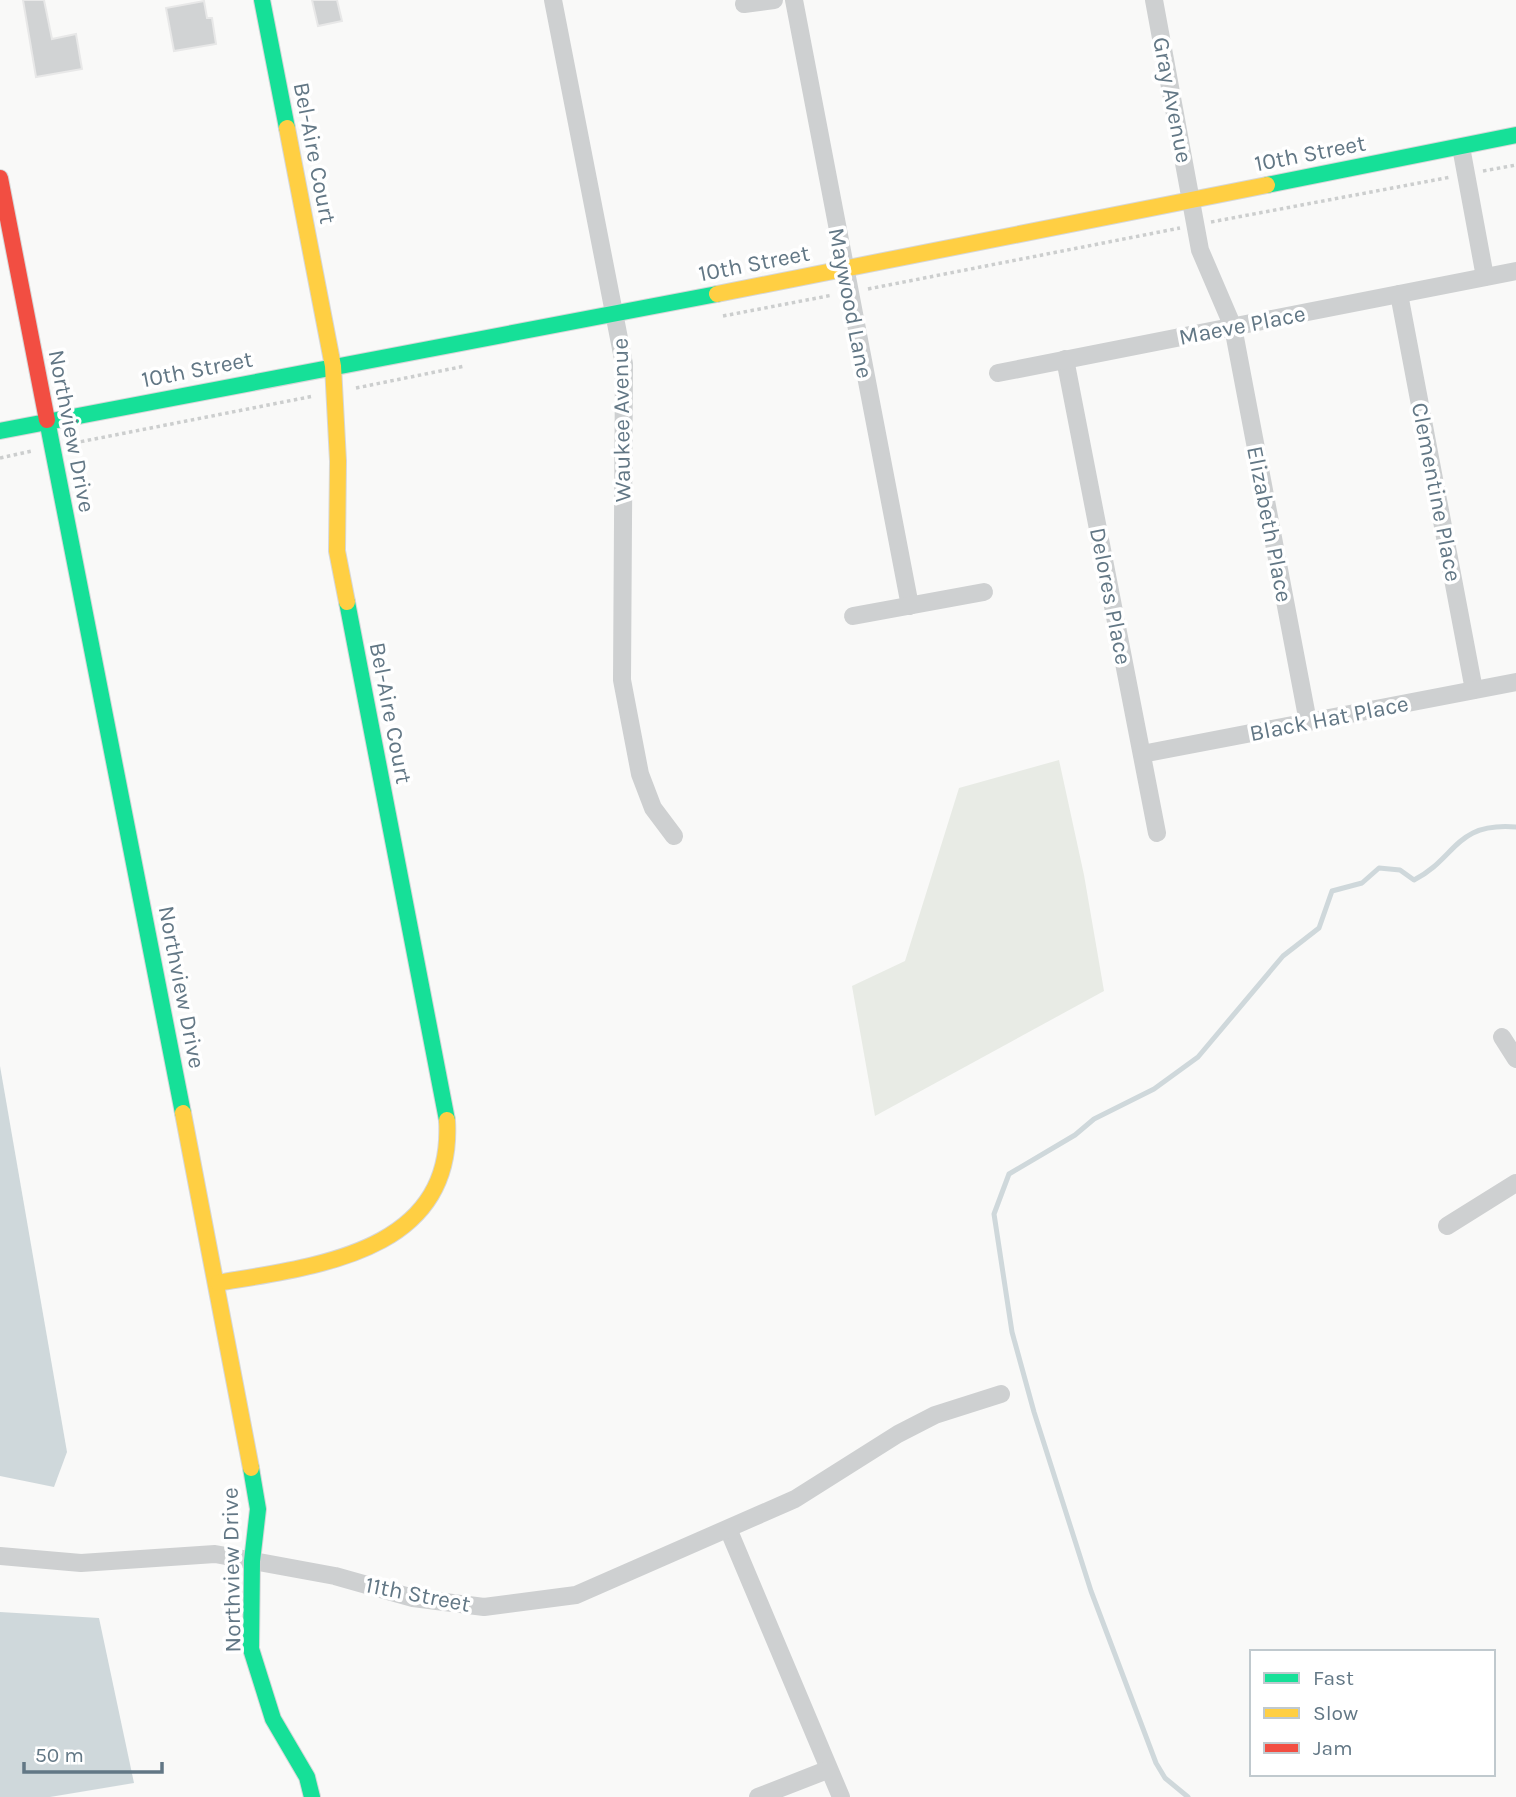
<svg xmlns="http://www.w3.org/2000/svg" width="1516" height="1797" font-family="Karla,sans-serif">
<style>
.green{fill:#e8ebe5}
.water{fill:#cfd8db}
.lines{fill:none;stroke-linecap:round;stroke-linejoin:round}
.stream{stroke:#cfd8db;stroke-width:5}
.building{fill:#d1d3d4;stroke:#e8e8e8;stroke-width:2}
.fast-casing{stroke:#d6d7d8;stroke-width:18}
.slow-casing{stroke:#d6d7d8;stroke-width:18}
.jam-casing{stroke:#d6d7d8;stroke-width:18}
.path{stroke:#cccece;stroke-width:3.5;stroke-dasharray:3.5 3.5;stroke-linecap:butt}
.street{stroke:#ced0d1;stroke-width:18}
.fast{stroke:#16e098;stroke-width:16}
.slow{stroke:#ffcf43;stroke-width:16}
.jam{stroke:#f24e42;stroke-width:16}
.labels{text-anchor:middle;stroke-width:7;stroke-linejoin:round;paint-order:stroke}
.street-label{font-size:23px;fill:#627785;stroke:#fff}
</style>
<rect width="100%" height="100%" fill="#f9f9f8"/>
<!-- green -->
<polygon class="green" points="1059,760 1084,875 1104,991 875,1116 852,986 905,961 959,788"/>
<!-- water -->
<g class="water">
<polygon points="0,1066 67,1452 54,1487 0,1476"/>
<polygon points="0,1612 99,1618 134,1783 50,1797 0,1797"/>
</g>
<g class="lines">
<!-- stream -->
<path class="stream" d="M1188,1797L1165,1778L1156,1763L1091,1591L1034,1412L1012,1332L994,1214L1009,1174L1075,1135L1094,1119L1154,1089L1198,1057L1283,956L1319,928L1332,891L1362,883L1379,868L1400,870L1414,880C1457,858 1454,822 1516,827"/>
</g>
<!-- building -->
<g class="building">
<polygon points="23,0 44,0 52,39 76,34 82,69 36,77"/>
<polygon points="312,0 337,0 342,21 318,26"/>
<polygon points="204,1 207,18 212,18 216,44 174,51 166,8"/>
</g>
<g class="lines">
<!-- fast casing -->
<g class="fast-casing">
<g id="fast">
<polyline points="262,0 287,128"/>
<polyline points="1267,185 1516,135"/>
<polyline points="47,420 183,1113"/>
<polyline points="0,431 717,294"/>
<polyline points="347,602 447,1120"/>
<polyline points="251,1468 258,1509 252,1561 251,1649 273,1719 307,1777 312,1797"/>
</g>
</g>
<!-- slow casing -->
<g class="slow-casing">
<g id="slow">
<polyline points="287,128 333,366 338,461 337,551 347,602"/>
<polyline points="717,294 1267,185"/>
<polyline points="183,1113 251,1468"/>
<path d="M218,1283C316,1266 455,1253 447,1120"/>
</g>
</g>
<!-- jam casing -->
<g class="jam-casing">
<polyline id="jam" points="0,178 47,420"/>
</g>
<!-- path -->
<g class="path">
<polyline points="1483,171 1516,165"/>
<polyline points="1211,222 1451,177"/>
<polyline points="868,289 1180,228"/>
<polyline points="723,316 833,295"/>
<polyline points="356,388 465,366"/>
<polyline points="74,443 314,396"/>
<polyline points="0,458 32,451"/>
</g>
<!-- street -->
<g class="street">
<polyline points="553,0 624,364 622,680 640,774 653,808 674,836"/>
<polyline points="794,0 910,606"/>
<polyline points="1154,0 1200,250 1233,327 1308,722"/>
<polyline points="744,4 774,0"/>
<polyline points="1461,147 1485,277"/>
<polyline points="1399,294 1474,690"/>
<polyline points="1065,359 1157,833"/>
<polyline points="998,373 1516,271"/>
<polyline points="853,616 984,592"/>
<polyline points="1142,754 1516,682"/>
<polyline points="1502,1037 1516,1059"/>
<polyline points="1447,1226 1516,1183"/>
<polyline points="729,1531 841,1797"/>
<polyline points="0,1556 81,1563 215,1554 335,1576 413,1598 484,1607 576,1595 795,1499 898,1434 935,1415 1001,1394"/>
<polyline points="758,1797 827,1770"/>
</g>
<!-- fast -->
<use href="#fast" class="fast"/>
<!-- slow -->
<use href="#slow" class="slow"/>
<!-- jam -->
<use href="#jam" class="jam"/>
</g>
<g class="labels">
<!-- street labels -->
<g class="street-label">
<text transform="translate(1173 100) rotate(79)" y="8">Gray Avenue</text>
<text transform="translate(315 153) rotate(79)" y="8">Bel-Aire Court</text>
<text transform="translate(1310 153) rotate(-11)" y="8">10th Street</text>
<text transform="translate(754 263) rotate(-11)" y="8">10th Street</text>
<text transform="translate(851 303) rotate(79)" y="8">Maywood Lane</text>
<text transform="translate(1242 325) rotate(-11)" y="8">Maeve Place</text>
<text transform="translate(197 369) rotate(-11)" y="8">10th Street</text>
<text transform="translate(621 420) rotate(-91)" y="8">Waukee Avenue</text>
<text transform="translate(72 431) rotate(79)" y="8">Northview Drive</text>
<text transform="translate(1437 492) rotate(79)" y="8">Clementine Place</text>
<text transform="translate(1270 524) rotate(79)" y="8">Elizabeth Place</text>
<text transform="translate(1111 596) rotate(79)" y="8">Delores Place</text>
<text transform="translate(391 713) rotate(79)" y="8">Bel-Aire Court</text>
<text transform="translate(1329 718) rotate(-11)" y="8">Black Hat Place</text>
<text transform="translate(182 987) rotate(79)" y="8">Northview Drive</text>
<text transform="translate(231 1570) rotate(-91)" y="8">Northview Drive</text>
<text transform="translate(418 1594) rotate(11)" y="8">11th Street</text>
</g>
</g>
<!-- legend -->
<rect x="1250" y="1650" width="245" height="126" fill="#ffffff" stroke="#c0c9ce" stroke-width="2"/>
<rect x="1264" y="1673" width="35" height="10" fill="#16e098" stroke="#c0c9ce" stroke-width="2"/>
<text x="1313" y="1685" font-size="21" fill="#627785">Fast</text>
<rect x="1264" y="1708" width="35" height="10" fill="#ffcf43" stroke="#c0c9ce" stroke-width="2"/>
<text x="1313" y="1720" font-size="21" fill="#627785">Slow</text>
<rect x="1264" y="1743" width="35" height="10" fill="#f24e42" stroke="#c0c9ce" stroke-width="2"/>
<text x="1313" y="1755" font-size="21" fill="#627785">Jam</text>
<!-- scale -->
<path d="M24 1762v10h138v-10" fill="none" stroke="#627785" stroke-width="3.5"/>
<text x="35" y="1762" font-size="21" fill="#627785" stroke="#ffffff" stroke-width="5" paint-order="stroke">50 m</text>
</svg>
